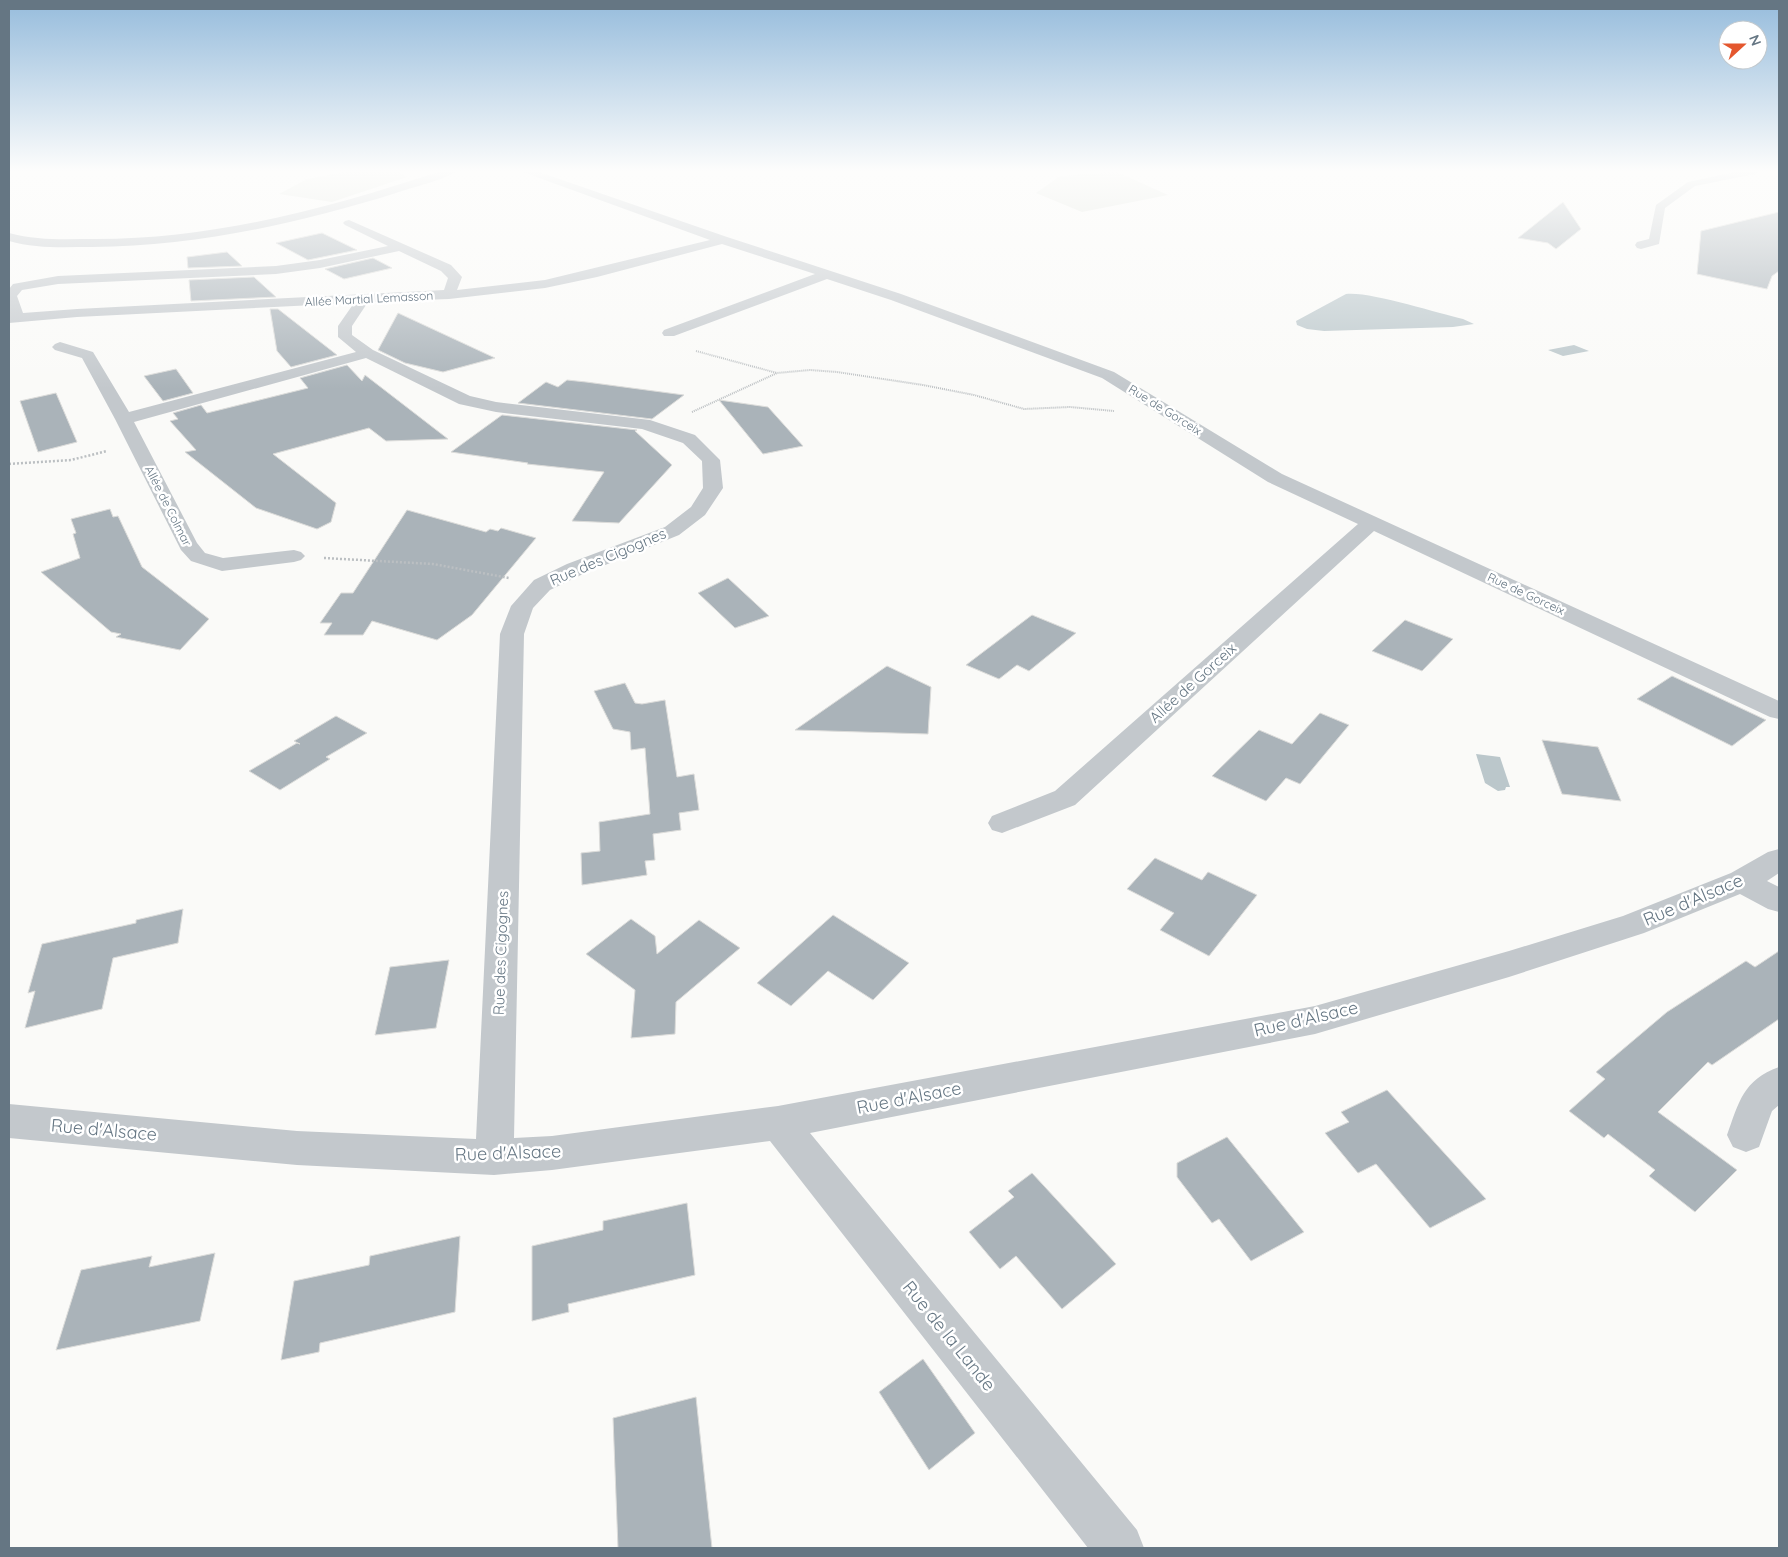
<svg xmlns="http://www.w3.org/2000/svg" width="1788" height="1557" font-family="Quicksand,sans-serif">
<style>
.green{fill:#dadfd7}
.water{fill:#bbc7cb}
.building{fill:#aab3b9;stroke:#dcdcda}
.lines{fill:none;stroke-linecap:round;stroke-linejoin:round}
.path-far1{stroke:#bbbfc2;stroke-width:2;stroke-dasharray:1 1;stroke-linecap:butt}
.path{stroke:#bbbfc2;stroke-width:2.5;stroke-dasharray:2 2;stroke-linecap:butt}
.street{fill:#c3c8cc;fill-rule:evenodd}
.labels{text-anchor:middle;stroke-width:5;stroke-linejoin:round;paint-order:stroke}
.far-street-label{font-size:12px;fill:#657683;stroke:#fff}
.street-label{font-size:15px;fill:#657683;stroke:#fff}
.near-street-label{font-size:18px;fill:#657683;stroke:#fff}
</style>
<rect width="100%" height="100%" fill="#fafaf8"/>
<!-- green -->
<g class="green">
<polygon points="351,171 396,171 407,177 332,202 279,194 307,179"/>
<polygon points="1117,172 1168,195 1082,212 1036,193 1060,176"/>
</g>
<!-- water -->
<g class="water">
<path d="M1346,294C1369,291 1437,313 1463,319L1474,324L1453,327L1324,331L1307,329L1297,325L1296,321Z"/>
<polygon points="1574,345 1589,351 1563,356 1548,350"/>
<polygon points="1476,754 1500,757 1510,787 1506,787 1505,790 1498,791 1485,783"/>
</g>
<!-- building -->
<g class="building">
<polygon points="1563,202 1581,229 1556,249 1548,243 1518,238"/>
<polygon points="1779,212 1779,271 1772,276 1767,289 1697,274 1701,231"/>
<polygon points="322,233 357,250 308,260 276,243"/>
<polygon points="227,252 242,266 188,268 187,257"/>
<polygon points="373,258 392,268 344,279 325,269"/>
<polygon points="254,277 276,297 191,301 189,280"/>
<polygon points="270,309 278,309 337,355 291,367 277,351"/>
<polygon points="398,313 495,358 443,372 405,363 378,350"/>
<polygon points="347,365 362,381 365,375 448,439 386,441 369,428 273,454 336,503 331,522 317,529 256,508 185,452 196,450 170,421 178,419 173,413 201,405 207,413 308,388 300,378"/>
<polygon points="176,369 193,393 163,401 144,376"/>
<polygon points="567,380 586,382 684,395 652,419 518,403 546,382 558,387"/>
<polygon points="56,393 77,442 38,452 20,401"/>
<polygon points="719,400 768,407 803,446 763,454"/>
<polygon points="502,415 637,430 635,431 672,465 619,523 572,521 604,472 527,464 528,463 451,452"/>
<polygon points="110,509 113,517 118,516 142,567 209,619 180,650 116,637 121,634 111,632 41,572 80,558 73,534 76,533 71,519"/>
<polygon points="407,510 486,532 490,529 498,531 501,528 536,538 472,615 437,640 372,621 363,635 324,635 332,623 320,623 341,593 353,593"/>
<polygon points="728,578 769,616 735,628 698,593"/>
<polygon points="1032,615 1076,633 1029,671 1017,665 999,679 966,665"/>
<polygon points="1405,620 1453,639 1422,671 1372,651"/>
<polygon points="887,666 931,687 928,734 795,730"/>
<polygon points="1672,676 1715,696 1766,720 1732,746 1637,699"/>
<polygon points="625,683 635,703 642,704 665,700 677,777 694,774 699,810 679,813 681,830 653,834 655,860 645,861 647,875 582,885 581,853 600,851 599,822 650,814 645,748 631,750 630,732 613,729 594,691"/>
<polygon points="1320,713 1349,725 1300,784 1286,778 1266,801 1212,776 1259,730 1292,744"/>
<polygon points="336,716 367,733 326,757 330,759 280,790 249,771 297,743 300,744 294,741"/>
<polygon points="1542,740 1598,747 1621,801 1562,794"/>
<polygon points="1155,858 1202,880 1208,872 1257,895 1209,956 1160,930 1174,913 1127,889"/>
<polygon points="183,909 178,943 113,958 102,1009 25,1028 35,991 28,993 42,944 136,923 136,920"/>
<polygon points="833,915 909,963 873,1000 828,971 791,1006 757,983"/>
<polygon points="631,919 655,936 657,954 699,920 740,948 676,1002 675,1034 631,1038 635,990 586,954"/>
<polygon points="1779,951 1779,1019 1712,1065 1708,1062 1658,1112 1737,1170 1695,1212 1649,1176 1655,1170 1608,1134 1604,1138 1569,1111 1605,1079 1596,1072 1667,1012 1746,961 1755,967"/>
<polygon points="449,960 436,1028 375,1035 390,967"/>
<polygon points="1387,1090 1486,1199 1430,1228 1376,1164 1358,1173 1325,1133 1349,1122 1341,1112"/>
<polygon points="1227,1137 1304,1232 1251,1261 1219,1219 1212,1223 1177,1177 1177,1163"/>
<polygon points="1032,1173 1116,1264 1062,1309 1016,1256 1000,1269 969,1232 1014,1197 1008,1191"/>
<polygon points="687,1203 695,1275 568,1304 569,1312 532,1321 532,1246 603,1230 603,1221"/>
<polygon points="460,1236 455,1312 320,1343 319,1352 281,1360 294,1281 369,1265 370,1256"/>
<polygon points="215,1253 200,1321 56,1350 81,1270 152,1256 149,1267"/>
<polygon points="923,1359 975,1433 929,1470 879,1392"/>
<polygon points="696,1397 712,1548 618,1548 613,1418"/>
</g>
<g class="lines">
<!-- path-far1 -->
<g class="path-far1">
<polyline points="696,351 777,373"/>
<polyline points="692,412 777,373 810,370 837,372 923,385 974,395 1024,409 1070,407 1114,411"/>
</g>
<!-- path -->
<g class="path">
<polyline points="9,464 71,460 107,451"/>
<polyline points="324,558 433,564 509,578"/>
</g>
<!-- street -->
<g class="street">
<path d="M441,171H457C447,179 410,188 396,193C297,224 196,246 92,247C64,247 36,249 9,241V233C38,241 66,239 96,239C215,239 329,208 441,171Z"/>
<path d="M520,171H536L727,237L901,294L1114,372L1282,474L1779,701V719L1770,717L1374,531L1075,805L1002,833L992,830L988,823L992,816L1055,791L1358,524L1268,482L1102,378L891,300L827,279L674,336H664L662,333L664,330L815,274L722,244L597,277L545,288L449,299L368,302L352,326V335L373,350L470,396L496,402L650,420L695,435L720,460L723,488L705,515L679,535L583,574L550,590L533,608L524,634L514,1138L552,1136L778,1106L1315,1006L1509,951L1623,916L1731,873L1768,852L1779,849V873L1767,881L1779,887V912L1768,909L1740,894L1644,933L1509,977L1315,1034L810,1133L1137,1530L1144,1548H1088L770,1141L552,1170L494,1175L297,1165L9,1138V1104L297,1131L476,1139L500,634L511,606L534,580L567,564L665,527L691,507L703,488L702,461L683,443L642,429L496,412L459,404L366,358L134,422L197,543L205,553L223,558L294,550L301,552L305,556L301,560L294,562L222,571L191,561L181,550L115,419L82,358L55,350L52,347L55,344L60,342L93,352L129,412L356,352L338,337V326L354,303L77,317L9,323V289L13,284L58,276L276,266L320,260L388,246L345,225L343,223L345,221L349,220L451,265L462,277L457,290L545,280L710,240ZM399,251L441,271L448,278L444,290L77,309L23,313L17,296L22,290L58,284L276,274L320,268Z"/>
<polygon points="1739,171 1760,171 1755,174 1695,186 1665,208 1659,244 1641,249 1637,248 1635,245 1637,242 1649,239 1656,205 1688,182"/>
<path d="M1779,1067V1105L1772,1111L1759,1147L1746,1152L1733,1147L1727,1135C1739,1102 1743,1080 1779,1067Z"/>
</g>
</g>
<!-- sky -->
<linearGradient id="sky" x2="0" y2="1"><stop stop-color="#96bcdc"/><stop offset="0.44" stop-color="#fdfdfc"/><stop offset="1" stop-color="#fdfdfc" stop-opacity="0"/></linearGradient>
<rect width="1788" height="389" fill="url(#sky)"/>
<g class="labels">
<!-- far-street labels -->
<g class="far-street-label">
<text transform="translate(369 299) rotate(-3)" y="4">Allée Martial Lemasson</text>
<text transform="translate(1165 410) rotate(32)" y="4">Rue de Gorceix</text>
<text transform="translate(168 506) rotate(63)" y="4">Allée de Colmar</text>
<text transform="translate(1526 594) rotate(25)" y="4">Rue de Gorceix</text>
</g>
<!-- street labels -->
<g class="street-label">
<text transform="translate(608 557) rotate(-23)" y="5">Rue des Cigognes</text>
<text transform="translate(1193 683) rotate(-42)" y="5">Allée de Gorceix</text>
<text transform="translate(501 953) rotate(-88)" y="5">Rue des Cigognes</text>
</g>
<!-- near-street labels -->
<g class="near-street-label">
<text transform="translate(1693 900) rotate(-23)" y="6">Rue d'Alsace</text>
<text transform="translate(1306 1019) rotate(-13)" y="6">Rue d'Alsace</text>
<text transform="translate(909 1098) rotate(-11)" y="6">Rue d'Alsace</text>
<text transform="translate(104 1130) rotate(5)" y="6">Rue d'Alsace</text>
<text transform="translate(508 1153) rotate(-2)" y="6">Rue d'Alsace</text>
<text transform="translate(949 1336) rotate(51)" y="6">Rue de la Lande</text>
</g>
</g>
<!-- border -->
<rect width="1788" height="1557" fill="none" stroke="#657683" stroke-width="20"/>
<!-- north arrow -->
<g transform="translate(1743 45) rotate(69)"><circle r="24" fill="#ffffff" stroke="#c1c8cd"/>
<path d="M0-4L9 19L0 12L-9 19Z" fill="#e4572e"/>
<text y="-8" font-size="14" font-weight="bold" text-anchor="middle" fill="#657683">N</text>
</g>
</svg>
